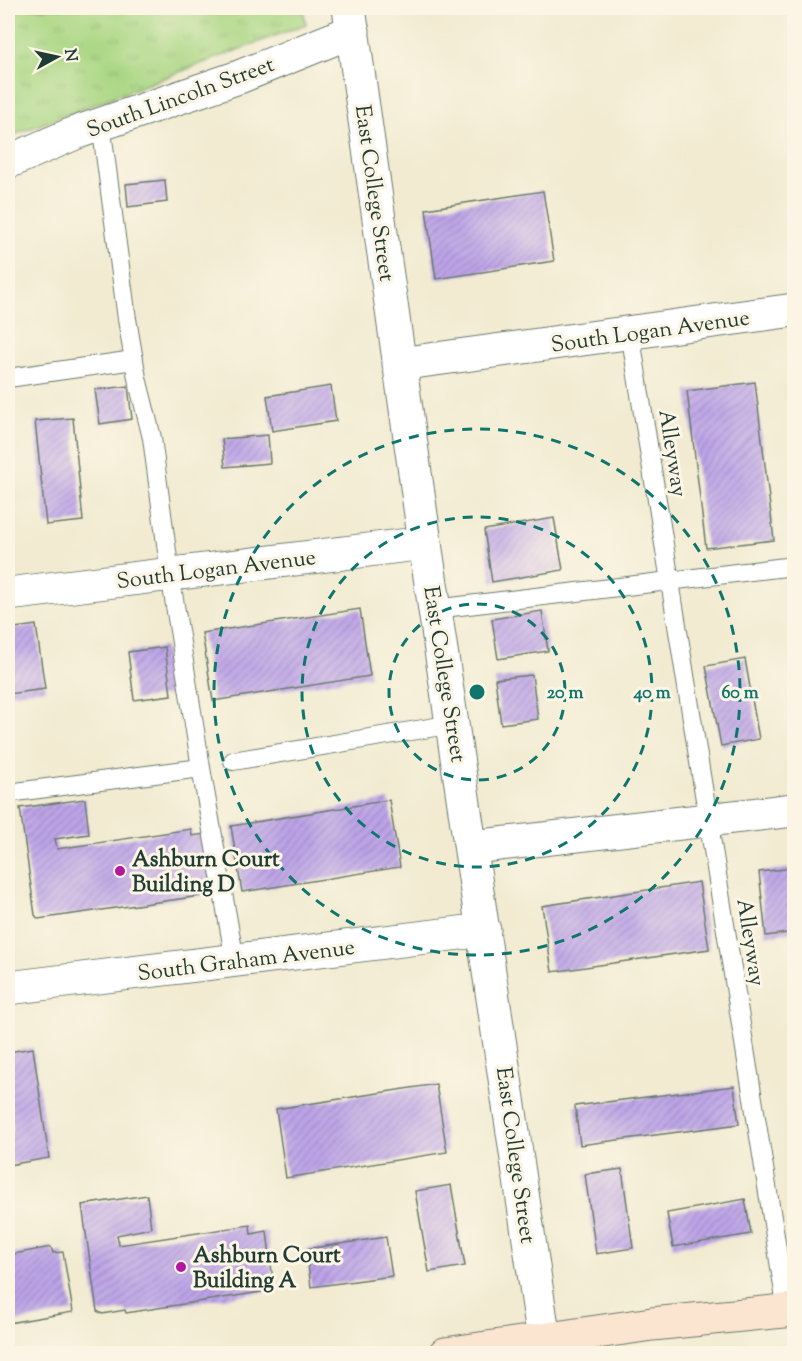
<svg xmlns="http://www.w3.org/2000/svg" width="802" height="1361" font-family="'Sorts Mill Goudy',serif">
<style>
.park{fill:url(#park-tufts);stroke:#658a5c;stroke-width:1.5}
.building{fill:url(#building-hatch)}
.lines{fill:none;stroke-linecap:round;stroke-linejoin:round}
.service-casing{stroke:#697a6b;stroke-width:20}
.minor-casing{stroke:#697a6b;stroke-width:35}
.secondary-casing{stroke:#697a6b;stroke-width:35}
.service{stroke:#fff;stroke-width:18}
.minor{stroke:#fff;stroke-width:33}
.secondary{stroke:#fce5d0;stroke-width:33}
.ring{fill:none;stroke:#0f766e;stroke-width:3;stroke-dasharray:10 8}
.poi-dot{fill:#b5179e;stroke:#fcf5e5;stroke-width:2}
.labels{text-anchor:middle;stroke-width:6;stroke-linejoin:round;paint-order:stroke}
.street-label{font-size:22px;fill:#1f3d34;stroke:#fcf5e5}
.poi-label{font-size:22px;font-weight:bold;fill:#1f3d34;stroke:#fcf5e5;text-anchor:start}
.centre{fill:#0f766e;stroke:#fcf5e5;stroke-width:3}
.ring-label{font-size:18px;text-anchor:middle;font-weight:bold;fill:#0f766e;stroke:#fcf5e5;stroke-width:6;stroke-linejoin:round;paint-order:stroke}
</style>
<defs>
<pattern id="park-tufts" width="24" height="20" patternUnits="userSpaceOnUse" patternTransform="scale(1.5)"><rect width="24" height="20" fill="#abd784"/><path d="M3 7l-1-3M5 7V3M7 7l1-3M15 17l-1-3M17 17v-4M19 17l1-3" fill="none" stroke="#93b973"/></pattern>
<pattern id="building-hatch" width="6" height="6" patternUnits="userSpaceOnUse" patternTransform="scale(1.5)"><rect width="6" height="6" fill="#bea4e9"/><path d="M-1 1l2-2M0 6l6-6M5 7l2-2" fill="none" stroke="#9a87be"/></pattern>
</defs>
<rect width="100%" height="100%" fill="#fcf5e5"/>
<filter id="ink" filterUnits="userSpaceOnUse"><feTurbulence type="fractalNoise" baseFrequency=".0167" numOctaves="2"/><feDisplacementMap in="SourceGraphic" scale="12" xChannelSelector="R" yChannelSelector="G"/><feConvolveMatrix kernelMatrix="1 2 1 2 8 2 1 2 1" color-interpolation-filters="sRGB"/></filter>
<filter id="wash" filterUnits="userSpaceOnUse"><feTurbulence type="fractalNoise" baseFrequency=".008" numOctaves="4" result="noise"/><feDisplacementMap in="SourceGraphic" scale="24" xChannelSelector="R" yChannelSelector="G"/><feGaussianBlur stdDeviation="1.35" result="paint"/><feColorMatrix in="noise" values="0 0 0 0 0 0 0 0 0 0 0 0 0 0 0 0 0 1.4 0 .05"/><feComposite in="paint" operator="in"/></filter>
<g filter="url(#wash)">
<rect width="100%" height="100%" fill="#f2ebd2"/>
<!-- park -->
<polygon class="park" points="8,8 303,8 306,24 8,137"/>
<g id="blocks">
<!-- building -->
<g class="building">
<polygon points="165,180 167,202 128,207 126,184"/>
<polygon points="543,191 554,261 436,279 426,209"/>
<polygon points="755,382 774,540 706,548 687,391"/>
<polygon points="128,386 132,419 100,424 95,390"/>
<polygon points="331,386 336,421 272,431 267,396"/>
<polygon points="73,418 83,521 46,525 35,421"/>
<polygon points="268,435 270,463 225,467 222,439"/>
<polygon points="554,518 563,570 492,582 484,530"/>
<polygon points="360,609 370,676 213,701 202,633"/>
<polygon points="542,611 548,651 498,659 492,619"/>
<polygon points="36,625 45,689 8,694 8,629"/>
<polygon points="165,647 171,695 134,700 128,652"/>
<polygon points="745,659 759,739 721,746 706,666"/>
<polygon points="532,675 538,719 501,724 495,679"/>
<polygon points="85,799 89,834 55,839 57,849 191,829 192,836 205,834 214,894 38,919 35,915 20,808"/>
<polygon points="389,800 400,867 242,892 231,826"/>
<polygon points="794,868 794,932 766,936 759,872"/>
<polygon points="699,882 709,949 552,972 542,906"/>
<polygon points="33,1048 49,1158 8,1165 8,1132 13,1131 11,1120 8,1121 8,1052"/>
<polygon points="436,1084 447,1152 286,1178 276,1109"/>
<polygon points="734,1086 739,1124 580,1145 575,1106"/>
<polygon points="622,1169 633,1248 596,1254 585,1174"/>
<polygon points="451,1185 465,1266 429,1272 415,1191"/>
<polygon points="147,1195 151,1228 117,1235 119,1245 250,1225 251,1234 267,1231 274,1290 126,1313 125,1310 102,1314 97,1311 82,1205"/>
<polygon points="745,1199 751,1234 673,1247 667,1213"/>
<polygon points="386,1237 392,1276 311,1287 306,1249"/>
<polygon points="51,1247 53,1253 63,1252 73,1312 8,1323 8,1255"/>
</g>
</g>
</g>
<g filter="url(#ink)">
<use href="#blocks" fill-opacity="0" stroke="#697a6b" stroke-width="1.5"/>
<g class="lines">
<!-- service casing -->
<g class="service-casing">
<g id="service">
<polyline points="630,332 787,1311"/>
<polyline points="8,378 134,360"/>
<polyline points="435,609 794,566"/>
<polyline points="233,761 453,724"/>
<polyline points="201,768 235,961"/>
<polyline points="8,793 201,768 170,574 152,438 137,378 127,319 101,124"/>
</g>
</g>
<!-- minor casing -->
<g class="minor-casing">
<g id="minor">
<polyline points="349,8 425,543 544,1340"/>
<polyline points="8,162 75,133 239,77 353,31"/>
<polyline points="399,364 794,310"/>
<polyline points="8,594 425,543"/>
<polyline points="473,847 794,810"/>
<polyline points="8,988 484,930"/>
</g>
</g>
<!-- secondary casing -->
<g class="secondary-casing">
<polyline id="secondary" points="445,1354 652,1324 794,1310"/>
</g>
<!-- service -->
<use href="#service" class="service"/>
<!-- minor -->
<use href="#minor" class="minor"/>
<!-- secondary -->
<use href="#secondary" class="secondary"/>
</g>
</g>
<!-- distance rings -->
<g class="ring">
<circle cx="477" cy="692" r="88"/>
<circle cx="477" cy="692" r="175"/>
<circle cx="477" cy="692" r="263"/>
</g>
<!-- markers -->
<g class="poi-dot">
<circle cx="120" cy="871" r="6"/>
<circle cx="181" cy="1267" r="6"/>
</g>
<g class="labels">
<!-- street labels -->
<g class="street-label">
<text transform="translate(180 96) rotate(-20)" y="8">South Lincoln Street</text>
<text transform="translate(376 193) rotate(82)" y="8">East College Street</text>
<text transform="translate(650 330) rotate(-8)" y="8">South Logan Avenue</text>
<text transform="translate(674 453) rotate(81)" y="8">Alleyway</text>
<text transform="translate(216 568) rotate(-7)" y="8">South Logan Avenue</text>
<text transform="translate(446 674) rotate(81)" y="8">East College Street</text>
<text transform="translate(752 942) rotate(81)" y="8">Alleyway</text>
<text transform="translate(246 959) rotate(-7)" y="8">South Graham Avenue</text>
<text transform="translate(517 1155) rotate(82)" y="8">East College Street</text>
</g>
<!-- poi labels -->
<g class="poi-label">
<text x="132" y="866">Ashburn Court<tspan x="132" dy="25">Building D</tspan></text>
<text x="193" y="1262">Ashburn Court<tspan x="193" dy="25">Building A</tspan></text>
</g>
</g>
<circle cx="477" cy="692" r="9" class="centre"/>
<g class="ring-label">
<text x="565" y="698">20 m</text>
<text x="652" y="698">40 m</text>
<text x="740" y="698">60 m</text>
</g>
<!-- margin -->
<rect width="802" height="1361" fill="none" stroke="#fcf5e5" stroke-width="30"/>
<!-- north arrow -->
<g transform="translate(57 57) rotate(82)" stroke="#fcf5e5" stroke-width="4.5" paint-order="stroke">
<path d="M0-4.5L10 22L0 15L-10 22Z" fill="#1f3d34"/>
<text y="-9" font-size="16" font-weight="bold" text-anchor="middle" fill="#1f3d34">N</text>
</g>
</svg>
